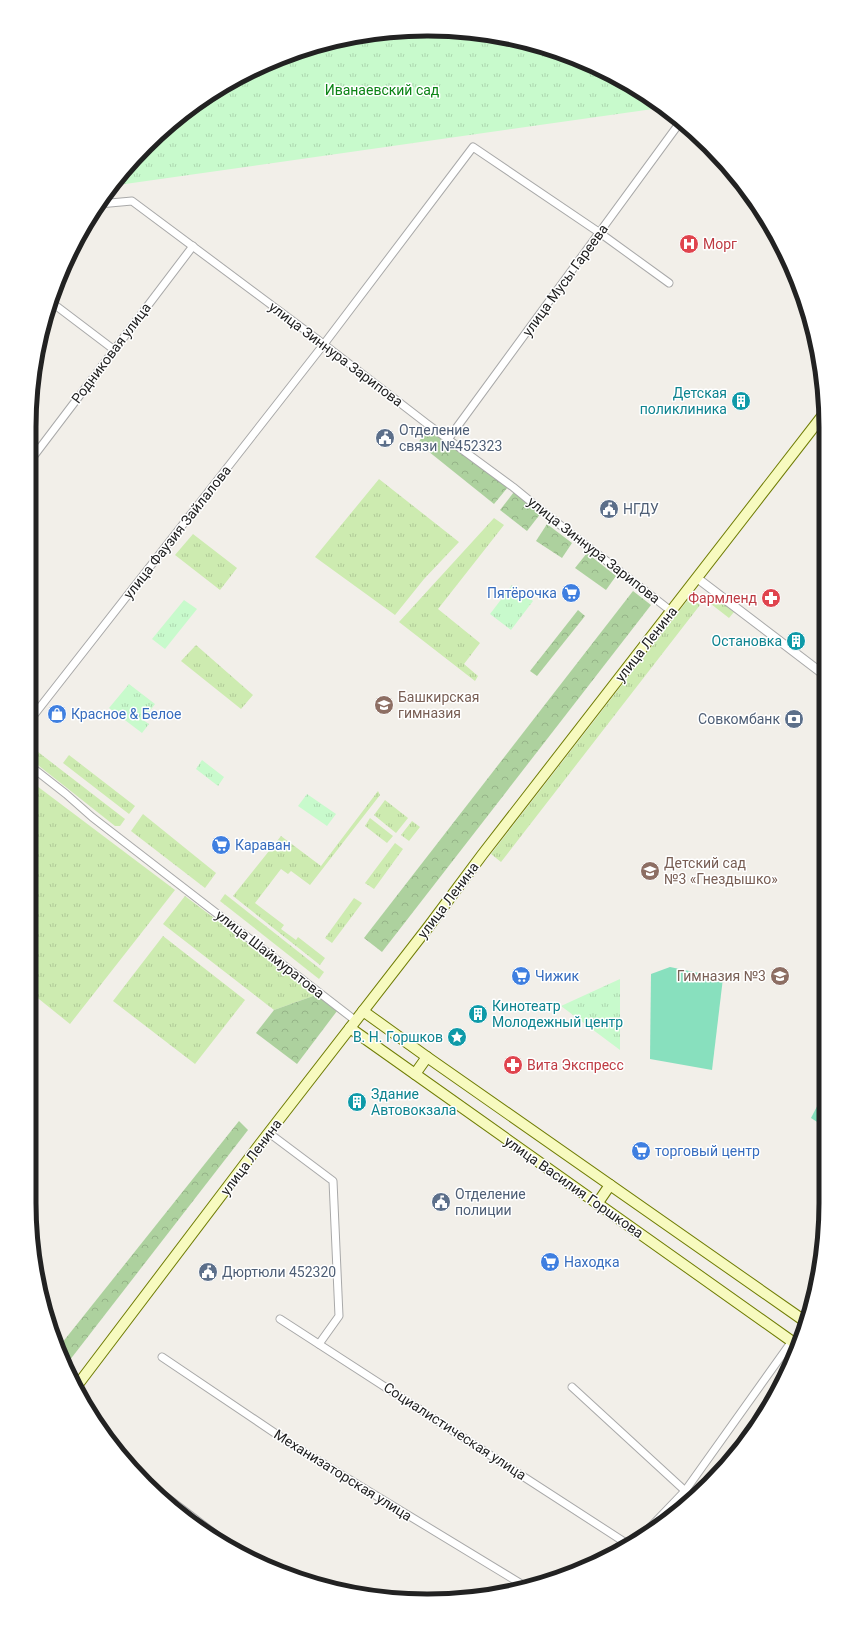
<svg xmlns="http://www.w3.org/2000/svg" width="855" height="1630" font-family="Roboto,sans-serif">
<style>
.grass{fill:url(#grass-tufts)}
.forest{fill:url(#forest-crowns)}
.park{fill:url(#park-tufts)}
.pitch{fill:#88e0be}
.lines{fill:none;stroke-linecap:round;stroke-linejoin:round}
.minor-casing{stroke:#a9a9a9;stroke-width:9}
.tertiary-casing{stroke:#a9a9a9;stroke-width:10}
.secondary-casing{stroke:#707d05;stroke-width:12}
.minor{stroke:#fff;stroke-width:7}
.tertiary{stroke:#fff;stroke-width:8}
.secondary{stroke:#f7fabf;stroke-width:10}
.labels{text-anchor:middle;stroke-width:3;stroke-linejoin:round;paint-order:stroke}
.park-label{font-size:14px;fill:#0c8416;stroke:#fff}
.health-label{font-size:14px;fill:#be3a42;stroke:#fff;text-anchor:start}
.street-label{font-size:14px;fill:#222;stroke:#fff}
.culture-label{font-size:14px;fill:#0d838f;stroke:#fff;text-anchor:end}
.service-label{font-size:14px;fill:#4e5e75;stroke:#fff;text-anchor:start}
.shop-label{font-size:14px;fill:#366cbe;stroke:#fff;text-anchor:start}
.education-label{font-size:14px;fill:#785e54;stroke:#fff;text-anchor:start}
.rim{fill:none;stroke:#222;stroke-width:5}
</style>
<defs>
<pattern id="grass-tufts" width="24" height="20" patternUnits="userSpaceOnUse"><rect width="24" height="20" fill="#cdebb0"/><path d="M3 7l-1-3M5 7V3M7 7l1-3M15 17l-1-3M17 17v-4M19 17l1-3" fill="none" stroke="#b0c997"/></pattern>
<pattern id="forest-crowns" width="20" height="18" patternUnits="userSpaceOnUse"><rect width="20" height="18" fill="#add19e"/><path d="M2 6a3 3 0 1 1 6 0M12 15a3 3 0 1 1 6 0" fill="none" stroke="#95b388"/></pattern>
<pattern id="park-tufts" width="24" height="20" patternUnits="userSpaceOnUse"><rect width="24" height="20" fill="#c8facc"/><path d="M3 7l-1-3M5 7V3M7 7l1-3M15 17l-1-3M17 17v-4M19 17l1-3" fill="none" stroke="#acd6af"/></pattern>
</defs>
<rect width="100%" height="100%" fill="#f2efe9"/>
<!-- grass -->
<g class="grass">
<polygon points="379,479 459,542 424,579 395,615 315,557"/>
<polygon points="494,518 504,525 438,609 480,643 464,664 478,676 475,681 399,622"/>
<polygon points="193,534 237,568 220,590 175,555"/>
<polygon points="690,597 700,605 501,862 491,854"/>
<polygon points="716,597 734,612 729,618 711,604"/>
<polygon points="196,645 253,695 241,709 181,661"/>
<polygon points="29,745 125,819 120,826 115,826 29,758"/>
<polygon points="69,755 135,806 129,814 63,763"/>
<polygon points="29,780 175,890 70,1024 29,991"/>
<polygon points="378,791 380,795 310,885 291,871 288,874 281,869 255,903 284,925 281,929 296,940 298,937 325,958 320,965 233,896 281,836 321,866"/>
<polygon points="385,800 408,818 396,833 374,815"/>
<polygon points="143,814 216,873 205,888 131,831"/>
<polygon points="370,818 393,836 387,843 365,826"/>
<polygon points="412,821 420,827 409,841 401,835"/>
<polygon points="395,843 403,849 374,889 365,883"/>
<polygon points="225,894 324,972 319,979 220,901"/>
<polygon points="185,896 316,995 274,1010 163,924"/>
<polygon points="354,898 362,903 332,943 325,938"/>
<polygon points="163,936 245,1000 195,1064 113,1001"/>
</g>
<!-- forest -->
<g class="forest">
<polygon points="428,428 508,487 494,504 418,443"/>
<polygon points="514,492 541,513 527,531 500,510"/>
<polygon points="547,524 572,543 562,558 536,541"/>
<polygon points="587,553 616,576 606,590 575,568"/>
<polygon points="633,591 651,605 382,952 364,938"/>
<polygon points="578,610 585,616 537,676 530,671"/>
<polygon points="316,995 337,1011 297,1064 256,1033 274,1010"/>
<polygon points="239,1121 248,1130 66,1365 58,1348"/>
</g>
<!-- park -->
<g class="park">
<polygon points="454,30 531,43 604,70 660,108 111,186 165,128 228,82 300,50 376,32"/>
<polygon points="512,585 533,601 511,630 490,614"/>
<polygon points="184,600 197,609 165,649 152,639"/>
<polygon points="129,684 155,704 143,720 149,724 142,733 109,708"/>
<polygon points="202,760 224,777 218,786 196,769"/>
<polygon points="307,794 336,814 327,826 298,806"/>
<polygon points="620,979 620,1050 561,1006"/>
</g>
<!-- pitch -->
<g class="pitch">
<polygon points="670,967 723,978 712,1070 650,1059 651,974"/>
<polygon points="825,1091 825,1127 811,1118"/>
</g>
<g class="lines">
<!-- minor casing -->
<g class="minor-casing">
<g id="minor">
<polyline points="99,204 132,201 317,339 426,423 513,487 546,514 671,611"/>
<polyline points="51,302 113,349"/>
<polyline points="449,438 681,121"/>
<polyline points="30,461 193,246"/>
<polyline points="30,720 324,344 473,147 600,233 669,283"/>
<polyline points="29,765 66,794 92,817 356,1021"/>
<polyline points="269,1133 333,1181 339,1316 319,1344"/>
<polyline points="280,1319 629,1545"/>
<polyline points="162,1357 291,1444 528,1588"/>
<polyline points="572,1387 694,1499"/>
<polyline points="144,1480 232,1547"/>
<polyline points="638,1540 685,1491 792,1341"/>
</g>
</g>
<!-- tertiary casing -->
<g class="tertiary-casing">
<polyline id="tertiary" points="697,578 823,674"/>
</g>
<!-- secondary casing -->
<g class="secondary-casing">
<g id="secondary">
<polyline points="363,1011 427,1057 806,1322"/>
<polyline points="350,1028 797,1345"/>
<polyline points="415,1074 427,1057"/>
<polyline points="597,1204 610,1185"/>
<polyline points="76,1387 260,1144 429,926 482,855 823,415"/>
</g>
</g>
<!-- minor -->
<use href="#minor" class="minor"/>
<!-- tertiary -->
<use href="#tertiary" class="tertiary"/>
<!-- secondary -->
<use href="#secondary" class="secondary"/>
</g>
<!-- icons -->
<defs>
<g id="hospital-disc" transform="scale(1)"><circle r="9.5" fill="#e0444e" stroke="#fff"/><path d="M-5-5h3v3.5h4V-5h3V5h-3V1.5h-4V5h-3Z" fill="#fff"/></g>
<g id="building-disc" transform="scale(1)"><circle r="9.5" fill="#0f9aa8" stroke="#fff"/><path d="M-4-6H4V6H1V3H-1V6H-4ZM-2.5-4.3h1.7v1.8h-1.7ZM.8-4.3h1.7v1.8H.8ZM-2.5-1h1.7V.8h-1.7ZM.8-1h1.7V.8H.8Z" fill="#fff"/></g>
<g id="civic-disc" transform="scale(1)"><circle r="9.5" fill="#5c6f8a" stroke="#fff"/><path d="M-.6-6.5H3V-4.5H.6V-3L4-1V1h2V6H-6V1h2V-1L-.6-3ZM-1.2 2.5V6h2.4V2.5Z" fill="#fff"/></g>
<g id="supermarket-disc" transform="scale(1)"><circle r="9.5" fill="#3f7fe0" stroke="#fff"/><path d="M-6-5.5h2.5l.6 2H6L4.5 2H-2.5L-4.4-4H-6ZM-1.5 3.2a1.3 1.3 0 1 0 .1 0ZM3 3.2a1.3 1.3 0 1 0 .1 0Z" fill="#fff"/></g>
<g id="pharmacy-disc" transform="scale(1)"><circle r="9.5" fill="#e0444e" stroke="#fff"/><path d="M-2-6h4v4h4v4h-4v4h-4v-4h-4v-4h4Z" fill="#fff"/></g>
<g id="school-disc" transform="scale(1)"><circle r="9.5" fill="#8d6e63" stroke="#fff"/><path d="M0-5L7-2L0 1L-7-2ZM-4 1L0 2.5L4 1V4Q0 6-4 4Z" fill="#fff"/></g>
<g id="shop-disc" transform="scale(1)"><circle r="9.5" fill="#3f7fe0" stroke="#fff"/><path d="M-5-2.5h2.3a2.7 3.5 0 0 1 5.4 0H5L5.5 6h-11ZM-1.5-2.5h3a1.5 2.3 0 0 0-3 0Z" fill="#fff"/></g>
<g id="bank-disc" transform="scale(1)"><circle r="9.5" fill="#5c6f8a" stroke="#fff"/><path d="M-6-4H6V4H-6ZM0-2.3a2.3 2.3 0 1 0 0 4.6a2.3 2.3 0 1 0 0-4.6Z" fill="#fff"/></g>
<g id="sight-disc" transform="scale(1)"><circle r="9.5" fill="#0f9aa8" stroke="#fff"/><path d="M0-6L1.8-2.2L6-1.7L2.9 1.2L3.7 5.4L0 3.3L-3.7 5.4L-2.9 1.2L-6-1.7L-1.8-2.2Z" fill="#fff"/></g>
</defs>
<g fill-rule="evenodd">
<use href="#hospital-disc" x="689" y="244"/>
<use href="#building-disc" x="741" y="401"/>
<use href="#civic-disc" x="385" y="438"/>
<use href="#civic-disc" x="609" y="509"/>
<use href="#supermarket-disc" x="571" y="593"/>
<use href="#pharmacy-disc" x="771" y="598"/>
<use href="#building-disc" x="796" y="641"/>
<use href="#school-disc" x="384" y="705"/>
<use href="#shop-disc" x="57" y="714"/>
<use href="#bank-disc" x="794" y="719"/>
<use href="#supermarket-disc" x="221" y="845"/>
<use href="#school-disc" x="650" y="871"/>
<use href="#supermarket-disc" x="521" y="976"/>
<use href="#school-disc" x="780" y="976"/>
<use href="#building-disc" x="478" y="1014"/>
<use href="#sight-disc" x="457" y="1037"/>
<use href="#pharmacy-disc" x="513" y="1065"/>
<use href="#building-disc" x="357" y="1102"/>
<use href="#supermarket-disc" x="641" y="1151"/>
<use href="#civic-disc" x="441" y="1202"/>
<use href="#supermarket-disc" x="550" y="1262"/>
<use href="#civic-disc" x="208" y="1272"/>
</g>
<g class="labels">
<!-- park labels -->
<g class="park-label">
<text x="382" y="95">Иванаевский сад</text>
</g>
<!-- health labels -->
<g class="health-label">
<text x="703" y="249">Морг</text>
<text x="757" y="603" text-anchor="end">Фармленд</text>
<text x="527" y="1070">Вита Экспресс</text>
</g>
<!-- street labels -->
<g class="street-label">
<text transform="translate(565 280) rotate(-54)" y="5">улица Мусы Гареева</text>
<text transform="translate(111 353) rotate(-53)" y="5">Родниковая улица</text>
<text transform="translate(336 354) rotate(37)" y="5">улица Зиннура Зарипова</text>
<text transform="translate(177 532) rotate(-52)" y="5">улица Фаузия Зайлалова</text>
<text transform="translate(594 550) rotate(38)" y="5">улица Зиннура Зарипова</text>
<text transform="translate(646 644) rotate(-52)" y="5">улица Ленина</text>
<text transform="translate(448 900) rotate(-53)" y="5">улица Ленина</text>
<text transform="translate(270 954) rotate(38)" y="5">улица Шаймуратова</text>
<text transform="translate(251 1157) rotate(-53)" y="5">улица Ленина</text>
<text transform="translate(574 1187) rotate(35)" y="5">улица Василия Горшкова</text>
<text transform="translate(455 1431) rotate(33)" y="5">Социалистическая улица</text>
<text transform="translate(343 1475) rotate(32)" y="5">Механизаторская улица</text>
</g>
<!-- culture labels -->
<g class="culture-label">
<text x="727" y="398">Детская<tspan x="727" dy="16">поликлиника</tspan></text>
<text x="782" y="646">Остановка</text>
<text x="492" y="1011" text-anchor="start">Кинотеатр<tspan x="492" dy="16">Молодежный центр</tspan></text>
<text x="443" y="1042">В. Н. Горшков</text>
<text x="371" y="1099" text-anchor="start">Здание<tspan x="371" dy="16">Автовокзала</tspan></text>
</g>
<!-- service labels -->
<g class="service-label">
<text x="399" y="435">Отделение<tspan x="399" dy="16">связи №452323</tspan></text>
<text x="623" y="514">НГДУ</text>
<text x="780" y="724" text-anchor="end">Совкомбанк</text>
<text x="455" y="1199">Отделение<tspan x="455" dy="16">полиции</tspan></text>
<text x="222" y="1277">Дюртюли 452320</text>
</g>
<!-- shop labels -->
<g class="shop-label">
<text x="557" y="598" text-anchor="end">Пятёрочка</text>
<text x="71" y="719">Красное &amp; Белое</text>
<text x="235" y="850">Караван</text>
<text x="535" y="981">Чижик</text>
<text x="655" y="1156">торговый центр</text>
<text x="564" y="1267">Находка</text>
</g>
<!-- education labels -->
<g class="education-label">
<text x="398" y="702">Башкирская<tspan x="398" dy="16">гимназия</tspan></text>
<text x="664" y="868">Детский сад<tspan x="664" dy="16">№3 «Гнездышко»</tspan></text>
<text x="766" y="981" text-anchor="end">Гимназия №3</text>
</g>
</g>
<!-- crop -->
<path d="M0 0H855V1630H0ZM427 36H428A391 391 0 0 1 819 427V1203A391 391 0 0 1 428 1594H427A391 391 0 0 1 36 1203V427A391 391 0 0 1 427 36Z" fill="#fff" fill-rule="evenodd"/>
<path class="rim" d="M427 36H428A391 391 0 0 1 819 427V1203A391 391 0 0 1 428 1594H427A391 391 0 0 1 36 1203V427A391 391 0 0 1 427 36Z"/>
</svg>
